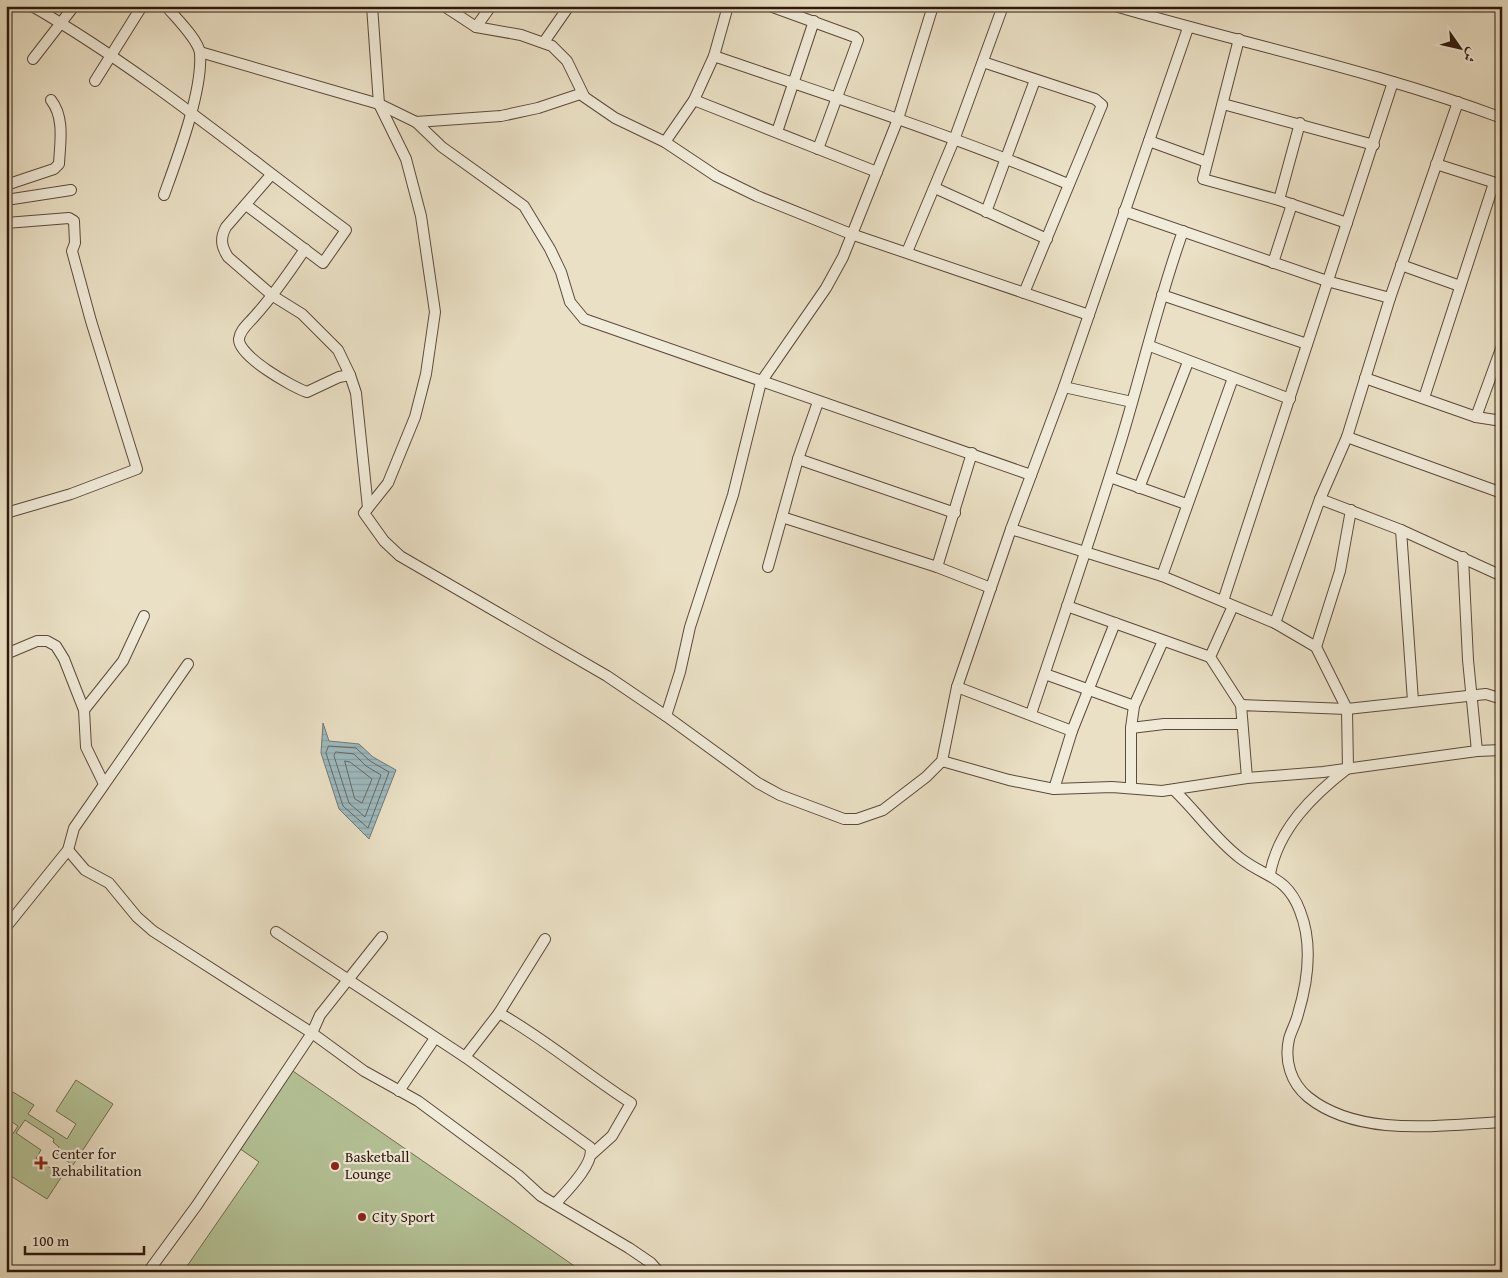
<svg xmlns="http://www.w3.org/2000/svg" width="1508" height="1278" font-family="'Gentium Book Plus',Amiri,serif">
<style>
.garden{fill:#b4c397;stroke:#706e52}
.water{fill:url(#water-rules);stroke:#707977}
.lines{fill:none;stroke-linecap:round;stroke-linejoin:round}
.shore{stroke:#656966;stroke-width:1}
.street-casing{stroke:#5c4a3a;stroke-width:12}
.street{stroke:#f1ebd9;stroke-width:10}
.poi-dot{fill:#8f2418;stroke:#f1ebd9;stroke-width:2}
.labels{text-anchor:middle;stroke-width:4.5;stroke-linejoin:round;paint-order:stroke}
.poi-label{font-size:15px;fill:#2d180c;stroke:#f1ebd9;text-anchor:start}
</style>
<defs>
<pattern id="water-rules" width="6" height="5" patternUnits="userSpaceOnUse" patternTransform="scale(1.25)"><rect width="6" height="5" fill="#9dbabf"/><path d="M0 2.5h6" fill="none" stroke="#889fa3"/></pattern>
</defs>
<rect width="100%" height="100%" fill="#eae0c5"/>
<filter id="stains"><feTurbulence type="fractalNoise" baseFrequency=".004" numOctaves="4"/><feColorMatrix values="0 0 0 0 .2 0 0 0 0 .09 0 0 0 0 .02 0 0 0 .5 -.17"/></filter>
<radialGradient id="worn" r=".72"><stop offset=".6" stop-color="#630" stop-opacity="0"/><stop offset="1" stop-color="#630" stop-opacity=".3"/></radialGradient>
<!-- garden -->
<g class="garden">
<polygon points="290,1069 583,1272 183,1272 259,1162 236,1146"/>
<polygon points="76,1080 113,1104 73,1165 55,1153 59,1147 53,1142 54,1139 25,1120 16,1133 41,1150 36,1158 62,1176 47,1199 6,1173 6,1144 18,1126 6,1118 6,1103 13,1092 34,1105 28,1114 67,1139 76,1124 56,1111"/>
</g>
<!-- water -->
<polygon class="water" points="323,723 329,741 359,744 373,757 396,770 369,839 339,809 321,753"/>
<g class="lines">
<!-- shore -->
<g class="shore">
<polygon points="329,746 356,748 370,761 389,772 368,828 343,806 326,753"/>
<polygon points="336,752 354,754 366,766 381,775 365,817 349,803 334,756"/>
<polygon points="345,761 350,762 372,779 362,803 355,799"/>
</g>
<!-- street casing -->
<g class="street-casing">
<g id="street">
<path d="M32,6C143,70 243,154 346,230L323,263L246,205"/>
<polyline points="372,6 379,104 406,159 421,216 435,312 426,374 415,417 388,483 364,513 384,541 400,556 607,676 666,716 758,783 780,795 844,819 857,819 883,810 926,777 942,761 957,687 1011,529 1064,387 1188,28"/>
<polyline points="444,6 476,27 521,35 552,46 567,61 584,96"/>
<polyline points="770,6 855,37 858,40 818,149"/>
<path d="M1115,6C1244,44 1376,71 1502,118"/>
<polyline points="476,27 491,6"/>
<polyline points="1239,39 1203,179 1279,200 1347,223"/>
<polyline points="544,42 569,6"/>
<polyline points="200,52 379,104 416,122 501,116 538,108 580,94 615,118 665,142 716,176 757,196 851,234 1089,315"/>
<path d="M714,56C833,97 952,135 1068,184"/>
<polyline points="33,59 74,6"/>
<polyline points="983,62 1095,99 1102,105 1024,293"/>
<polyline points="95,81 142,6"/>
<polyline points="694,100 877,172"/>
<polyline points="1223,104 1374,145"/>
<polyline points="416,122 442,147 524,206 550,249 561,272 570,302 584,319 1031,475"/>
<polyline points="777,132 814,21"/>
<polyline points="1149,141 1207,162"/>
<polyline points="665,142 694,100 714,56 728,6"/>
<polyline points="1436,164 1502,185"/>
<path d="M271,175L226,227C220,238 221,246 228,257L273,296L302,314L338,350L350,375L356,393L368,508"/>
<path d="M6,185L54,169L59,164C60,143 65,118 51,100"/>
<polyline points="935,188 1047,239"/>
<path d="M164,195C177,159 203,91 200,53C198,39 175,17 166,6"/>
<polyline points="6,200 71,190"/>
<polyline points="1279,200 1300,123"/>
<polyline points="1124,211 1327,281 1390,298"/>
<polyline points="986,212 1035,80"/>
<polyline points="6,223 69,218 74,221 75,243 72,251 91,321 137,469 71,494 6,513"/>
<path d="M305,249C289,273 273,296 254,317C248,324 240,330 239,339C238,356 292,387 307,392L339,377L350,375"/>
<polyline points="907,252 954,140 1003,6"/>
<polyline points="1273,263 1292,204"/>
<polyline points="1401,265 1460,286"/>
<polyline points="1162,295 1307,344"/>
<polyline points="1150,346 1290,399"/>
<polyline points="1365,378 1476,417 1502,421"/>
<polyline points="1064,387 1132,402"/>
<polyline points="1424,398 1494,183"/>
<polyline points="1476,417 1502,346"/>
<polyline points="1347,437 1502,493"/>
<polyline points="798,459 955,513"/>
<polyline points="1110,477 1186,504"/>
<polyline points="1139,488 1188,362"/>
<polyline points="1320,499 1401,530 1502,576"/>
<polyline points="782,517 937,567 991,588"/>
<path d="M1011,529L1162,576L1275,623L1316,647L1347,709L1348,768C1313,795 1278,829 1270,874"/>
<polyline points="1401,530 1413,701"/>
<polyline points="1463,557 1468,660 1477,751"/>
<polyline points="768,567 798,459 818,402"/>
<polyline points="937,567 972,453"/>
<polyline points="1162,576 1233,378"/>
<polyline points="1223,601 1393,82"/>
<polyline points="1067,606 1210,657"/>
<polyline points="1233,606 1210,657 1241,705"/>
<polyline points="1275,623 1320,499 1347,437 1390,298 1458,102"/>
<polyline points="1316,647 1340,571 1351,510"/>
<polyline points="6,654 37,641 47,641 56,646 64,659 84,710 86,747 104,784"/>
<polyline points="1045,674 1134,706"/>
<polyline points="957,687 1072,731"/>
<polyline points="84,710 123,661 144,616"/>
<path d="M1031,714C1062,621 1094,529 1123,434C1143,367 1159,298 1183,231"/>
<polyline points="666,716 680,672 690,627 733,495 761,382 826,288 843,257 898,119 933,6"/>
<polyline points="1131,728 1164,724 1242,724"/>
<polyline points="942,761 1009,780 1054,789 1112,787 1162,791 1247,778 1323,772 1477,751 1502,750"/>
<polyline points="1247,778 1241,705 1347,709 1486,694 1502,699"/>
<polyline points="1131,787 1131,728 1134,706 1163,641"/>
<polyline points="1054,789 1072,731 1115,623"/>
<path d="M1174,790C1197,812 1215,839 1240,858C1266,878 1287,876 1300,911C1313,944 1308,981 1298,1014C1296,1023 1291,1031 1289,1039C1284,1061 1291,1083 1308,1097C1359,1138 1440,1125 1502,1122"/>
<polyline points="68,850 85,870 109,883 137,917 153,931 312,1033 197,1205 148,1272"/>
<polyline points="6,927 68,850 74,828 188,664"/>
<path d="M276,932L465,1057L590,1147C596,1163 565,1193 555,1204"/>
<polyline points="382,937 320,1015 312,1033 364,1071 418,1101 518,1175 541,1196 629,1248 651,1263 659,1272"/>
<path d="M499,1013C545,1039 586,1074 631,1103L612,1136L592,1154"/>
<polyline points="465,1057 499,1013 545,939"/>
<polyline points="399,1091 435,1038"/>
</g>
</g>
<!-- street -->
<use href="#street" class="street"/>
</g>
<!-- markers -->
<g class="poi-dot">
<path d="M38.5 1155.5h5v5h5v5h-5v5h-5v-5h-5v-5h5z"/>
<circle cx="335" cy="1166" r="5"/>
<circle cx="362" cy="1217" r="5"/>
</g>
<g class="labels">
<!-- poi labels -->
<g class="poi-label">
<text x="52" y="1159">Center for<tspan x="52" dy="17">Rehabilitation</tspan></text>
<text x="345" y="1162">Basketball<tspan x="345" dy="17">Lounge</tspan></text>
<text x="372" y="1222">City Sport</text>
</g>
</g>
<!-- margin -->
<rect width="1508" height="1278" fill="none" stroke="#eae0c5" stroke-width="25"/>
<rect x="8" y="8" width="1493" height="1263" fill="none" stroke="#2d180c" stroke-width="2.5"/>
<rect x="12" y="12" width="1483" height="1253" fill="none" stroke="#2d180c"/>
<!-- north arrow -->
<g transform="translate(1460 48) rotate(124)" stroke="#f1ebd9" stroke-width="4" paint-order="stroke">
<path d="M0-4L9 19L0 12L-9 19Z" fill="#2d180c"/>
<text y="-8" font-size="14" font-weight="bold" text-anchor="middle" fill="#2d180c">ش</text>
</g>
<!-- scale -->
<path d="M25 1246v8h119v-8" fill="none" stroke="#2d180c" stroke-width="2.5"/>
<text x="32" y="1246" font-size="15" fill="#2d180c" stroke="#f1ebd9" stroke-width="4" paint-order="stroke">100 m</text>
<rect width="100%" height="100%" filter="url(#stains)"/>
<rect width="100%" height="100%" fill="url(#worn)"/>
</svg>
